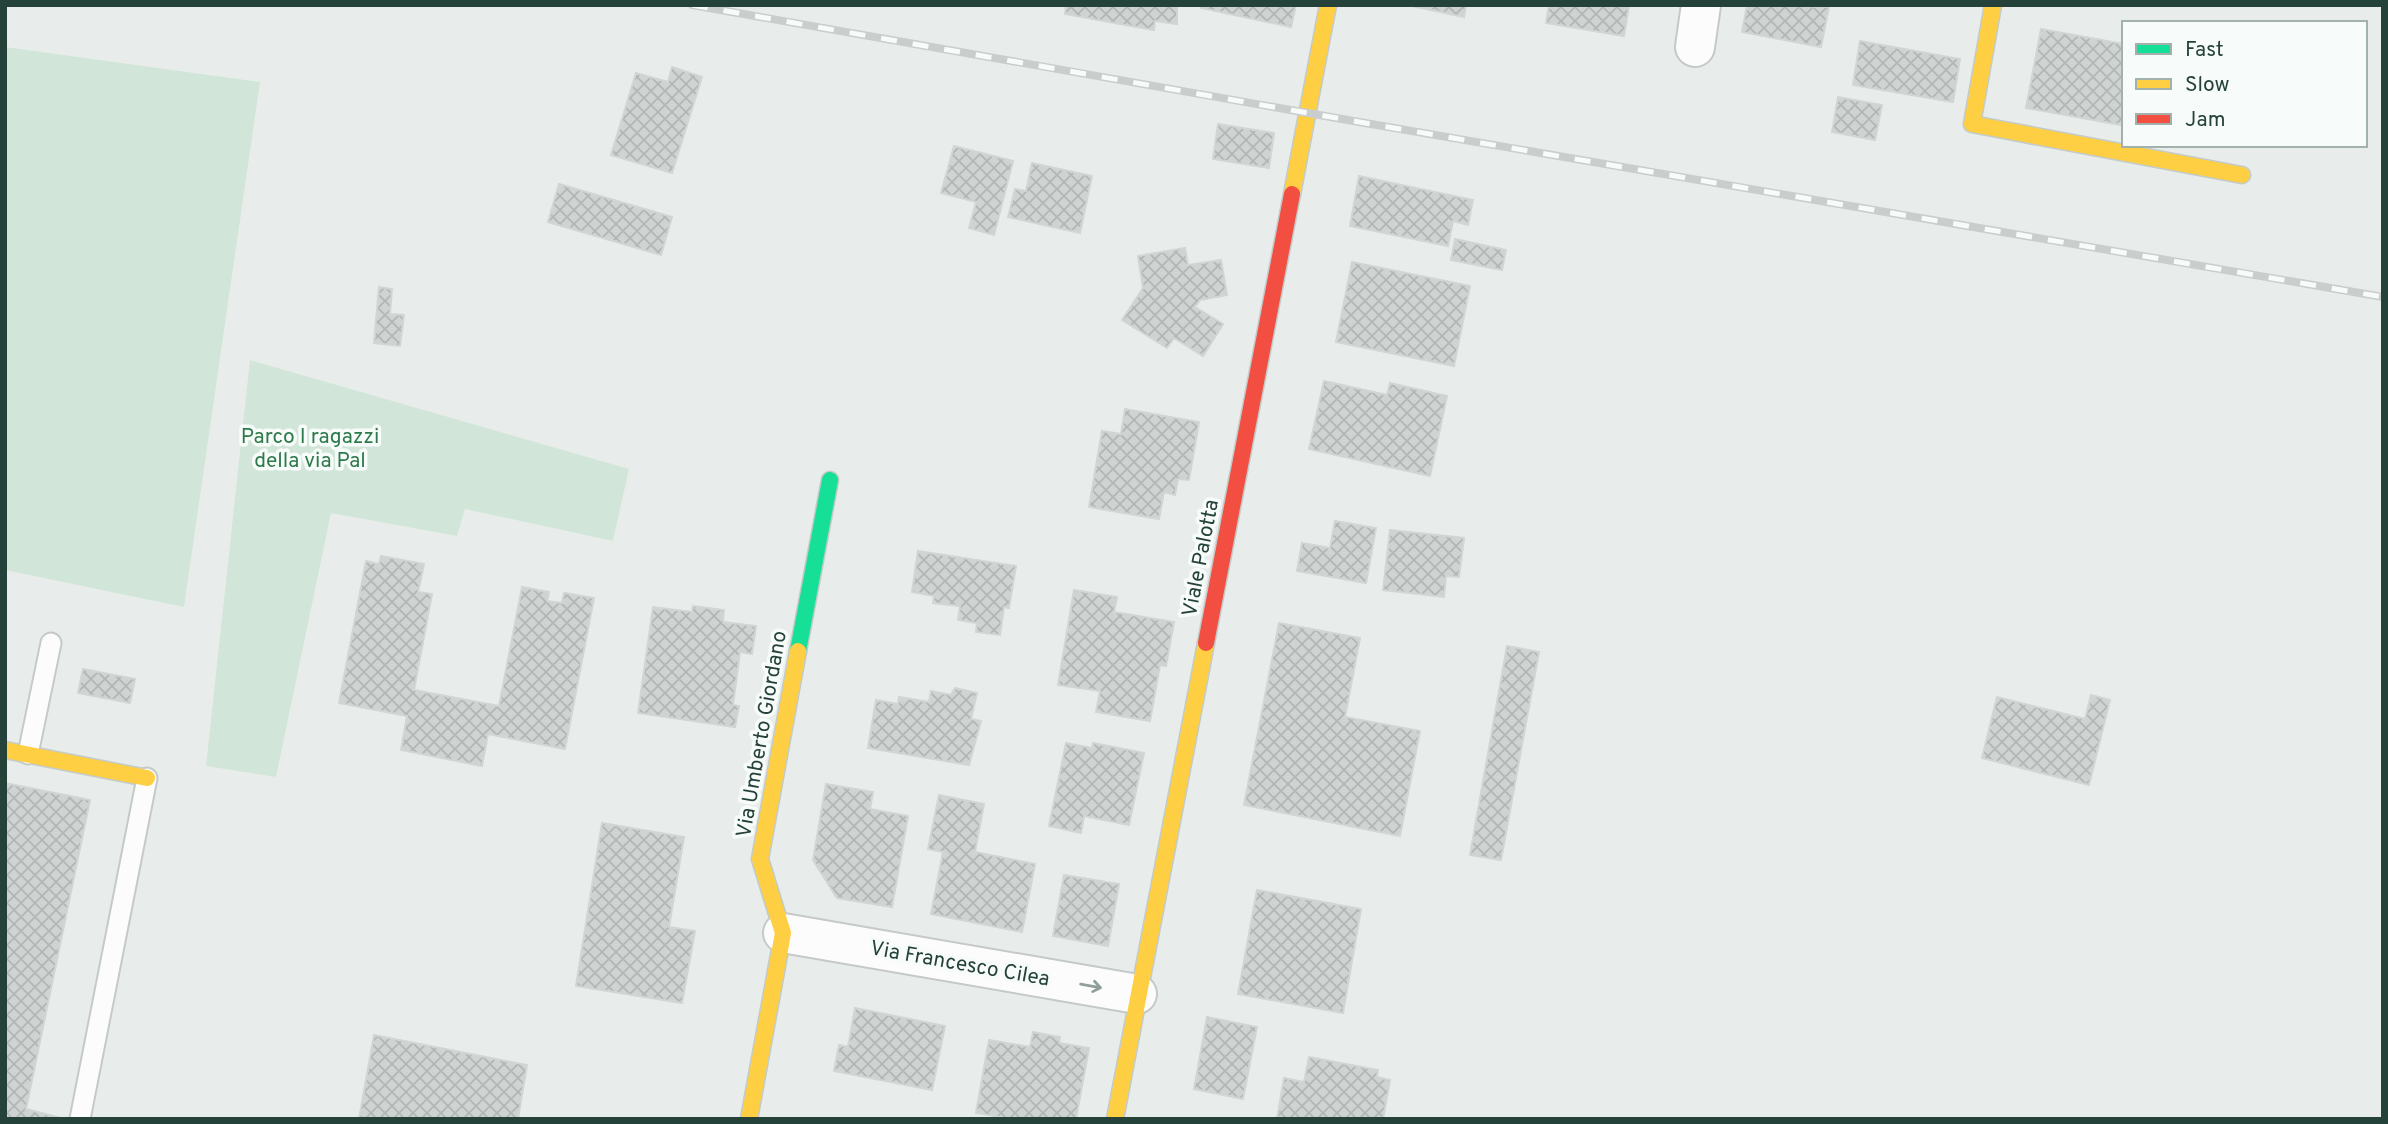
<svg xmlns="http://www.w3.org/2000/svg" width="2388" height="1124" font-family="Overpass,sans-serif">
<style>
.green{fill:#d1e6d8}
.building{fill:url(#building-cross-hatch);stroke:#d1d6d4;stroke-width:2}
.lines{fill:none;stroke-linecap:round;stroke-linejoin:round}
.lane-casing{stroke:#c5cac8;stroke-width:23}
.street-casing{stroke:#c5cac8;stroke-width:42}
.fast-casing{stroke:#c3cbc8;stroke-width:19}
.slow-casing{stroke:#c3cbc8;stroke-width:19}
.jam-casing{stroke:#c3cbc8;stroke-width:19}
.lane{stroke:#fcfcfc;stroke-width:19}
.street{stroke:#fcfcfc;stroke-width:38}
.fast{stroke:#16e098;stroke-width:16}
.slow{stroke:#ffcf43;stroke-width:16}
.jam{stroke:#f24e42;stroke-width:16}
.rail-casing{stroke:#c9cdcc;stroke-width:8}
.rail{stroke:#f7fbf9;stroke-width:5;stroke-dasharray:16;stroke-linecap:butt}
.oneway{stroke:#909f9b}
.labels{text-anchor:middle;stroke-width:7;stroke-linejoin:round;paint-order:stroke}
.park-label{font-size:21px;fill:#2d7a4b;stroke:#f7fbf9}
.street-label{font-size:21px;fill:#24423a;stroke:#f7fbf9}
</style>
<defs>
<pattern id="building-cross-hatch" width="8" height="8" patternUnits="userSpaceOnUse" patternTransform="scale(1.75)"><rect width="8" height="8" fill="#cfd4d2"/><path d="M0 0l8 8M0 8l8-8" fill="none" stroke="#b2b7b5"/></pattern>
</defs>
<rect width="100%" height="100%" fill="#e8edeb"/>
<!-- green -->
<g class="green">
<polygon points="5,47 260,82 184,607 5,570"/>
<polygon points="250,360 629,469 613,541 465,509 457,536 331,513 276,777 206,766"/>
</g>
<!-- building -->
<g class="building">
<polygon points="1066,5 1177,5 1177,24 1155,21 1154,30 1131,26 1065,14"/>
<polygon points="1201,5 1296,5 1291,27 1201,8"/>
<polygon points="1407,5 1466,5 1464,17"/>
<polygon points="1549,5 1629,5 1624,36 1546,23"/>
<polygon points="1747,5 1829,7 1821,47 1742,32"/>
<polygon points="2041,29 2124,44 2124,112 2121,125 2026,108"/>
<polygon points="1860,41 1960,59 1953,102 1853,85"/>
<polygon points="672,67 702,77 672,173 611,155 636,73 668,82"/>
<polygon points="1838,97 1882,105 1875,140 1832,132"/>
<polygon points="1218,124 1274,133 1269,168 1213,159"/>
<polygon points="954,146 1013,161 994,235 969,228 976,202 941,193"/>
<polygon points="1032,163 1092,176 1080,233 1008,217 1015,189 1026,191"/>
<polygon points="1359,176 1473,200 1468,225 1453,221 1448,246 1350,226"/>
<polygon points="559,184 672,217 661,255 548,222"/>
<polygon points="1455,239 1506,250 1502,270 1451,260"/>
<polygon points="1185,248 1188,265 1221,260 1227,295 1200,300 1195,307 1223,324 1203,356 1174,338 1167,348 1122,320 1143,288 1138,256"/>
<polygon points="1352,262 1470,286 1454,366 1336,342"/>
<polygon points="379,287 392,289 390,314 404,315 400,346 374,343"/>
<polygon points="1324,381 1387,395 1390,383 1447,396 1430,476 1309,449"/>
<polygon points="1125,409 1199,422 1189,480 1178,479 1175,495 1164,492 1159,519 1089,507 1102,431 1121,434"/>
<polygon points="1335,521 1376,528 1366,583 1297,571 1302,543 1330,548"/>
<polygon points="1390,530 1464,538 1459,577 1446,576 1444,597 1383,590"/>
<polygon points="918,551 1016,566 1009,608 1004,607 1000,635 976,632 977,623 958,620 960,606 933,603 934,596 912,592"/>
<polygon points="381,556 424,564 418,592 432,594 414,690 499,706 522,587 549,592 547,601 562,603 564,593 594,598 565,749 488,734 482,766 401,750 407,716 339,703 366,561 379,564"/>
<polygon points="1074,590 1117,597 1114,612 1174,622 1166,666 1160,665 1150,721 1096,712 1100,691 1058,685"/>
<polygon points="693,606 724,610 723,622 756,626 752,654 740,652 733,705 739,706 735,727 638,713 653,607 692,612"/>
<polygon points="1279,623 1360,638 1345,717 1420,731 1400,836 1244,805"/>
<polygon points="1507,646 1539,652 1501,860 1470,855"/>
<polygon points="83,669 135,679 130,703 78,693"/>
<polygon points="955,688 977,693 971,719 981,721 969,765 868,748 876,700 898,704 899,697 929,702 931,691 951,695"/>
<polygon points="2091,695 2110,700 2089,785 1982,758 1997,697 2085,719"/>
<polygon points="1066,743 1092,748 1093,743 1144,753 1129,825 1084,816 1081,833 1049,826"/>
<polygon points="5,783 90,800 26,1109 65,1119 5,1119"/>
<polygon points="826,784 873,792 870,809 908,816 892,907 837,898 813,860"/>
<polygon points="939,795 984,804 975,852 1035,864 1022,932 931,914 943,852 928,849"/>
<polygon points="602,823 684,837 669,927 695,931 682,1003 576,986"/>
<polygon points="1064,875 1119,884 1108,946 1053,936"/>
<polygon points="1257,890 1361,909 1343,1013 1238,994"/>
<polygon points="855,1008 945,1026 932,1090 834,1071 839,1045 848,1047"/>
<polygon points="1207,1017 1257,1027 1243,1099 1194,1089"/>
<polygon points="1033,1032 1060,1037 1059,1043 1089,1048 1076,1119 1011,1119 976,1113 989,1040 1030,1047"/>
<polygon points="374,1035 527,1065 518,1119 359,1119"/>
<polygon points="1309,1057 1378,1070 1377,1077 1390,1080 1383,1119 1277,1119 1284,1078 1304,1082"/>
</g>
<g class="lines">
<!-- lane casing -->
<g class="lane-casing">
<g id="lane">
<polyline points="28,754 51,643"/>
<polyline points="80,1119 147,778"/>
</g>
</g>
<!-- street casing -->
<g class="street-casing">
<g id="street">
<polyline points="1695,47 1701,5"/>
<polyline points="783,933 1137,994"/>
</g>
</g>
<!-- fast casing -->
<g class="fast-casing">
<polyline id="fast" points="798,651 830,480"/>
</g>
<!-- slow casing -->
<g class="slow-casing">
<g id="slow">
<polyline points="1993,5 1972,124 2242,175"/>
<polyline points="1292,194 1328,5"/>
<polyline points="5,750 147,778"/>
<polyline points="749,1119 783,933 760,859 798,651"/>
<polyline points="1115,1119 1206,643"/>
</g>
</g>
<!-- jam casing -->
<g class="jam-casing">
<polyline id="jam" points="1206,643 1292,194"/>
</g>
<!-- lane -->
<use href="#lane" class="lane"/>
<!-- street -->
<use href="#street" class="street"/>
<!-- fast -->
<use href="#fast" class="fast"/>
<!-- slow -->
<use href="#slow" class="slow"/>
<!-- jam -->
<use href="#jam" class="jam"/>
<!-- rail casing -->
<g class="rail-casing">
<polyline id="rail" points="692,5 1365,123 2383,297"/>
</g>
<!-- rail -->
<use href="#rail" class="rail"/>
</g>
<!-- one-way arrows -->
<defs><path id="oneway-shaft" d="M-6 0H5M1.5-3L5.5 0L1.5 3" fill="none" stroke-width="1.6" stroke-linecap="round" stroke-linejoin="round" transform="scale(1.75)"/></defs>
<use class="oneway" href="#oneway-shaft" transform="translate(1091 986) rotate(10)"/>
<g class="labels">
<!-- park labels -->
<g class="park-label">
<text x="310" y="443">Parco I ragazzi<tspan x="310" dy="24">della via Pal</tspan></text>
</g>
<!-- street labels -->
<g class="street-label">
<text transform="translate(1200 558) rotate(-79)" y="7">Viale Palotta</text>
<text transform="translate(761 734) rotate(-80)" y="7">Via Umberto Giordano</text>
<text transform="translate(960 963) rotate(10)" y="7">Via Francesco Cilea</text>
</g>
</g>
<!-- border -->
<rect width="2388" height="1124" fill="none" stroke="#24423a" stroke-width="14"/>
<!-- legend -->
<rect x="2122" y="21" width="245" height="126" fill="#f7fbf9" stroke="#a3b1ad" stroke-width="2"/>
<rect x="2136" y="44" width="35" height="10" fill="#16e098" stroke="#a3b1ad" stroke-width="2"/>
<text x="2185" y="56" font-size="21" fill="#24423a">Fast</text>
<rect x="2136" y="79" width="35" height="10" fill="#ffcf43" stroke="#a3b1ad" stroke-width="2"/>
<text x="2185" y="91" font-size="21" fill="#24423a">Slow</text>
<rect x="2136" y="114" width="35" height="10" fill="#f24e42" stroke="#a3b1ad" stroke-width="2"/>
<text x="2185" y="126" font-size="21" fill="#24423a">Jam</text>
</svg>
